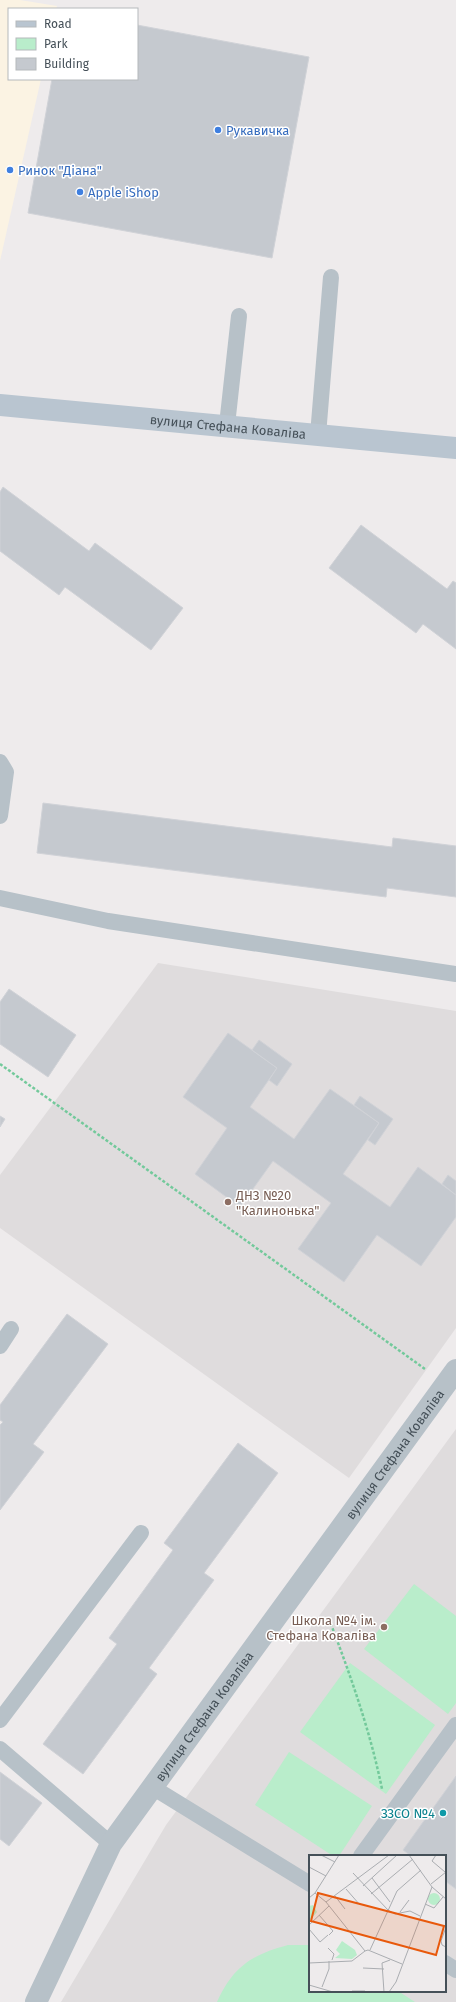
<svg xmlns="http://www.w3.org/2000/svg" width="456" height="2002" font-family="'Fira Sans',sans-serif">
<style>
.commercial{fill:#fbf3e3}
.education{fill:#dfdcdd;fill-rule:evenodd}
.green{fill:#b9edcb}
.building{fill:#c5c9cf;stroke:#d0d2d7}
.lines{fill:none;stroke-linecap:round;stroke-linejoin:round}
.path{stroke:#73c99b;stroke-width:2.5;stroke-dasharray:3 2;stroke-linecap:butt}
.lane{stroke:#b7c1c8;stroke-width:16}
.street{stroke:#b7c1c8;stroke-width:22}
.secondary{stroke:#b9c5d0;stroke-width:22}
.shop-dot{fill:#3f7fe0;stroke:#fff;stroke-width:1.5}
.education-dot{fill:#8d6e63;stroke:#fff;stroke-width:1.5}
.culture-dot{fill:#0f9aa8;stroke:#fff;stroke-width:1.5}
.labels{text-anchor:middle;stroke-width:3;stroke-linejoin:round;paint-order:stroke}
.shop-label{font-size:13px;fill:#366cbe;stroke:#fff;text-anchor:start}
.street-label{font-size:13px;fill:#455058;stroke:#fff}
.education-label{font-size:13px;fill:#785e54;stroke:#fff;text-anchor:start}
.culture-label{font-size:13px;fill:#0d838f;stroke:#fff;text-anchor:end}
.inset-road{fill:none;stroke:#aaadb1;stroke-width:1}
.view{fill:#e8590c;fill-opacity:0.15;stroke:#e8590c;stroke-width:2}
.inset-edge{fill:none;stroke:#455058;stroke-width:2}
</style>
<rect width="100%" height="100%" fill="#eeebec"/>
<!-- commercial -->
<polygon class="commercial" points="0,0 20,0 57,6 56,9 9,9 9,79 41,79 0,261"/>
<!-- education -->
<g class="education">
<polygon points="158,963 456,1011 456,1328 349,1478 0,1228 0,1175"/>
<path d="M456,1429V2002H61L166,1825ZM310,1856H445V1991H310Z"/>
</g>
<!-- green -->
<g class="green">
<polygon points="414,1584 456,1616 456,1703 448,1714 364,1649"/>
<polygon points="350,1663 435,1725 386,1794 300,1732"/>
<polygon points="289,1752 372,1806 339,1856 333,1856 255,1805"/>
<path d="M288,1945H310V1991H398L415,2002H217C233,1967 251,1955 288,1945Z"/>
</g>
<!-- building -->
<g class="building">
<polygon points="137,25 309,57 272,258 28,213 52,79 137,79"/>
<polygon points="3,487 89,551 95,543 183,608 151,650 65,587 59,595 0,551 0,492"/>
<polygon points="361,525 447,589 453,581 456,583 456,649 423,624 416,633 329,568"/>
<polygon points="43,803 392,847 393,838 456,846 456,897 387,888 386,897 37,853"/>
<polygon points="9,989 76,1035 48,1077 0,1044 0,1002"/>
<polygon points="228,1033 277,1068 250,1107 294,1139 330,1089 379,1123 343,1174 390,1207 418,1167 456,1195 456,1217 421,1266 377,1235 344,1282 298,1249 331,1203 273,1161 240,1207 195,1174 227,1128 183,1097"/>
<polygon points="259,1040 292,1064 277,1086 269,1080 277,1068 252,1050"/>
<polygon points="360,1096 393,1119 375,1145 368,1140 379,1123 354,1105"/>
<polygon points="0,1116 5,1119 0,1127"/>
<polygon points="448,1175 456,1181 456,1195 442,1184"/>
<polygon points="67,1314 108,1344 33,1444 44,1452 0,1510 0,1425 3,1422 0,1420 0,1405"/>
<polygon points="238,1443 278,1473 204,1573 214,1580 149,1668 157,1674 83,1774 43,1744 117,1644 109,1638 173,1550 164,1543"/>
<polygon points="0,1772 42,1803 9,1846 0,1839"/>
<polygon points="456,1776 456,1889 445,1881 445,1856 411,1856 403,1850"/>
</g>
<g class="lines">
<!-- path -->
<g class="path">
<polyline points="0,1064 425,1369"/>
<path d="M319,1620L329,1619C350,1674 370,1730 382,1789"/>
</g>
<!-- lane -->
<g class="lane">
<polyline points="227,425 239,316"/>
<polyline points="318,435 331,277"/>
<polyline points="0,762 6,772 0,816"/>
<polyline points="0,898 108,921 456,974"/>
<polyline points="0,1346 11,1329"/>
<polyline points="0,1720 141,1533"/>
<polyline points="0,1749 111,1844"/>
<polyline points="152,1787 310,1884"/>
<polyline points="361,1856 456,1725"/>
<polyline points="445,1963 456,1970"/>
</g>
<!-- street -->
<path class="street" id="s1" d="M36,2002L111,1844L456,1370"/>
<!-- secondary -->
<path class="secondary" id="s2" d="M0,405L456,448"/>
</g>
<!-- markers -->
<g class="shop-dot">
<circle cx="218" cy="130" r="4"/>
<circle cx="10" cy="170" r="4"/>
<circle cx="80" cy="192" r="4"/>
</g>
<g class="education-dot">
<circle cx="228" cy="1202" r="4"/>
<circle cx="384" cy="1627" r="4"/>
</g>
<circle class="culture-dot" cx="443" cy="1813" r="4"/>
<g class="labels">
<!-- shop labels -->
<g class="shop-label">
<text x="226" y="135">Рукавичка</text>
<text x="18" y="175">Ринок "Діана"</text>
<text x="88" y="197">Apple iShop</text>
</g>
<!-- street labels -->
<g class="street-label">
<text dy="5" stroke="none"><textPath href="#s2" startOffset="229">вулиця Стефана Коваліва</textPath></text>
<text dy="5" stroke="none"><textPath href="#s1" startOffset="657">вулиця Стефана Коваліва</textPath></text>
<text dy="5" stroke="none"><textPath href="#s1" startOffset="333">вулиця Стефана Коваліва</textPath></text>
</g>
<!-- education labels -->
<g class="education-label">
<text x="236" y="1200">ДНЗ №20<tspan x="236" dy="15">"Калинонька"</tspan></text>
<text x="376" y="1625" text-anchor="end">Школа №4 ім.<tspan x="376" dy="15">Стефана Коваліва</tspan></text>
</g>
<!-- culture labels -->
<g class="culture-label">
<text x="435" y="1818">ЗЗСО №4</text>
</g>
</g>
<!-- overview -->
<g transform="translate(309 1855)">
<rect width="137" height="137" fill="#eeebec"/>
<path d="M119 44a6 6 0 1 1 12 0a6 6 0 1 1-12 0ZM4,50L8,57L0,66V51ZM33,86L46,95L48,100L43,104L26,103L31,99L27,95Z" fill="#b9edcb"/>
<path class="inset-road" d="M12,0L26,7M127,0L123,6L136,17M0,12L17,21M44,18L79,55L86,59L101,56L111,61M63,23L81,47M122,29L137,17M54,31L88,0M123,32L137,44M37,34L51,50M6,38L17,47L56,96L59,95L93,109M62,39L104,4M26,41L36,54M0,43L6,38L30,0M17,47L80,0M116,49L125,53L134,42M91,57L100,45M10,60L24,76L20,80M0,70L20,51M137,72L132,86L133,90L137,92M0,74L11,87L19,80M19,93L25,99L23,105M61,95L88,36L112,15M0,108L43,106L56,96M54,113L75,114M0,130L24,137M13,132L20,114V106M43,136H56M75,137L73,108L81,105M80,137L87,127L123,32L100,0"/>
<path class="view" d="M9,38L135,71L127,100L2,66Z"/>
<rect width="137" height="137" class="inset-edge"/>
</g>
<!-- legend -->
<rect x="8" y="8" width="130" height="72" fill="#ffffff" stroke="#b5b9bc"/>
<rect x="16" y="21" width="20" height="6" fill="#b9c5d0" stroke="#b5b9bc"/>
<text x="44" y="28" font-size="12" fill="#455058">Road</text>
<rect x="16" y="38" width="20" height="12" fill="#b9edcb" stroke="#b5b9bc"/>
<text x="44" y="48" font-size="12" fill="#455058">Park</text>
<rect x="16" y="58" width="20" height="12" fill="#c5c9cf" stroke="#b5b9bc"/>
<text x="44" y="68" font-size="12" fill="#455058">Building</text>
</svg>
